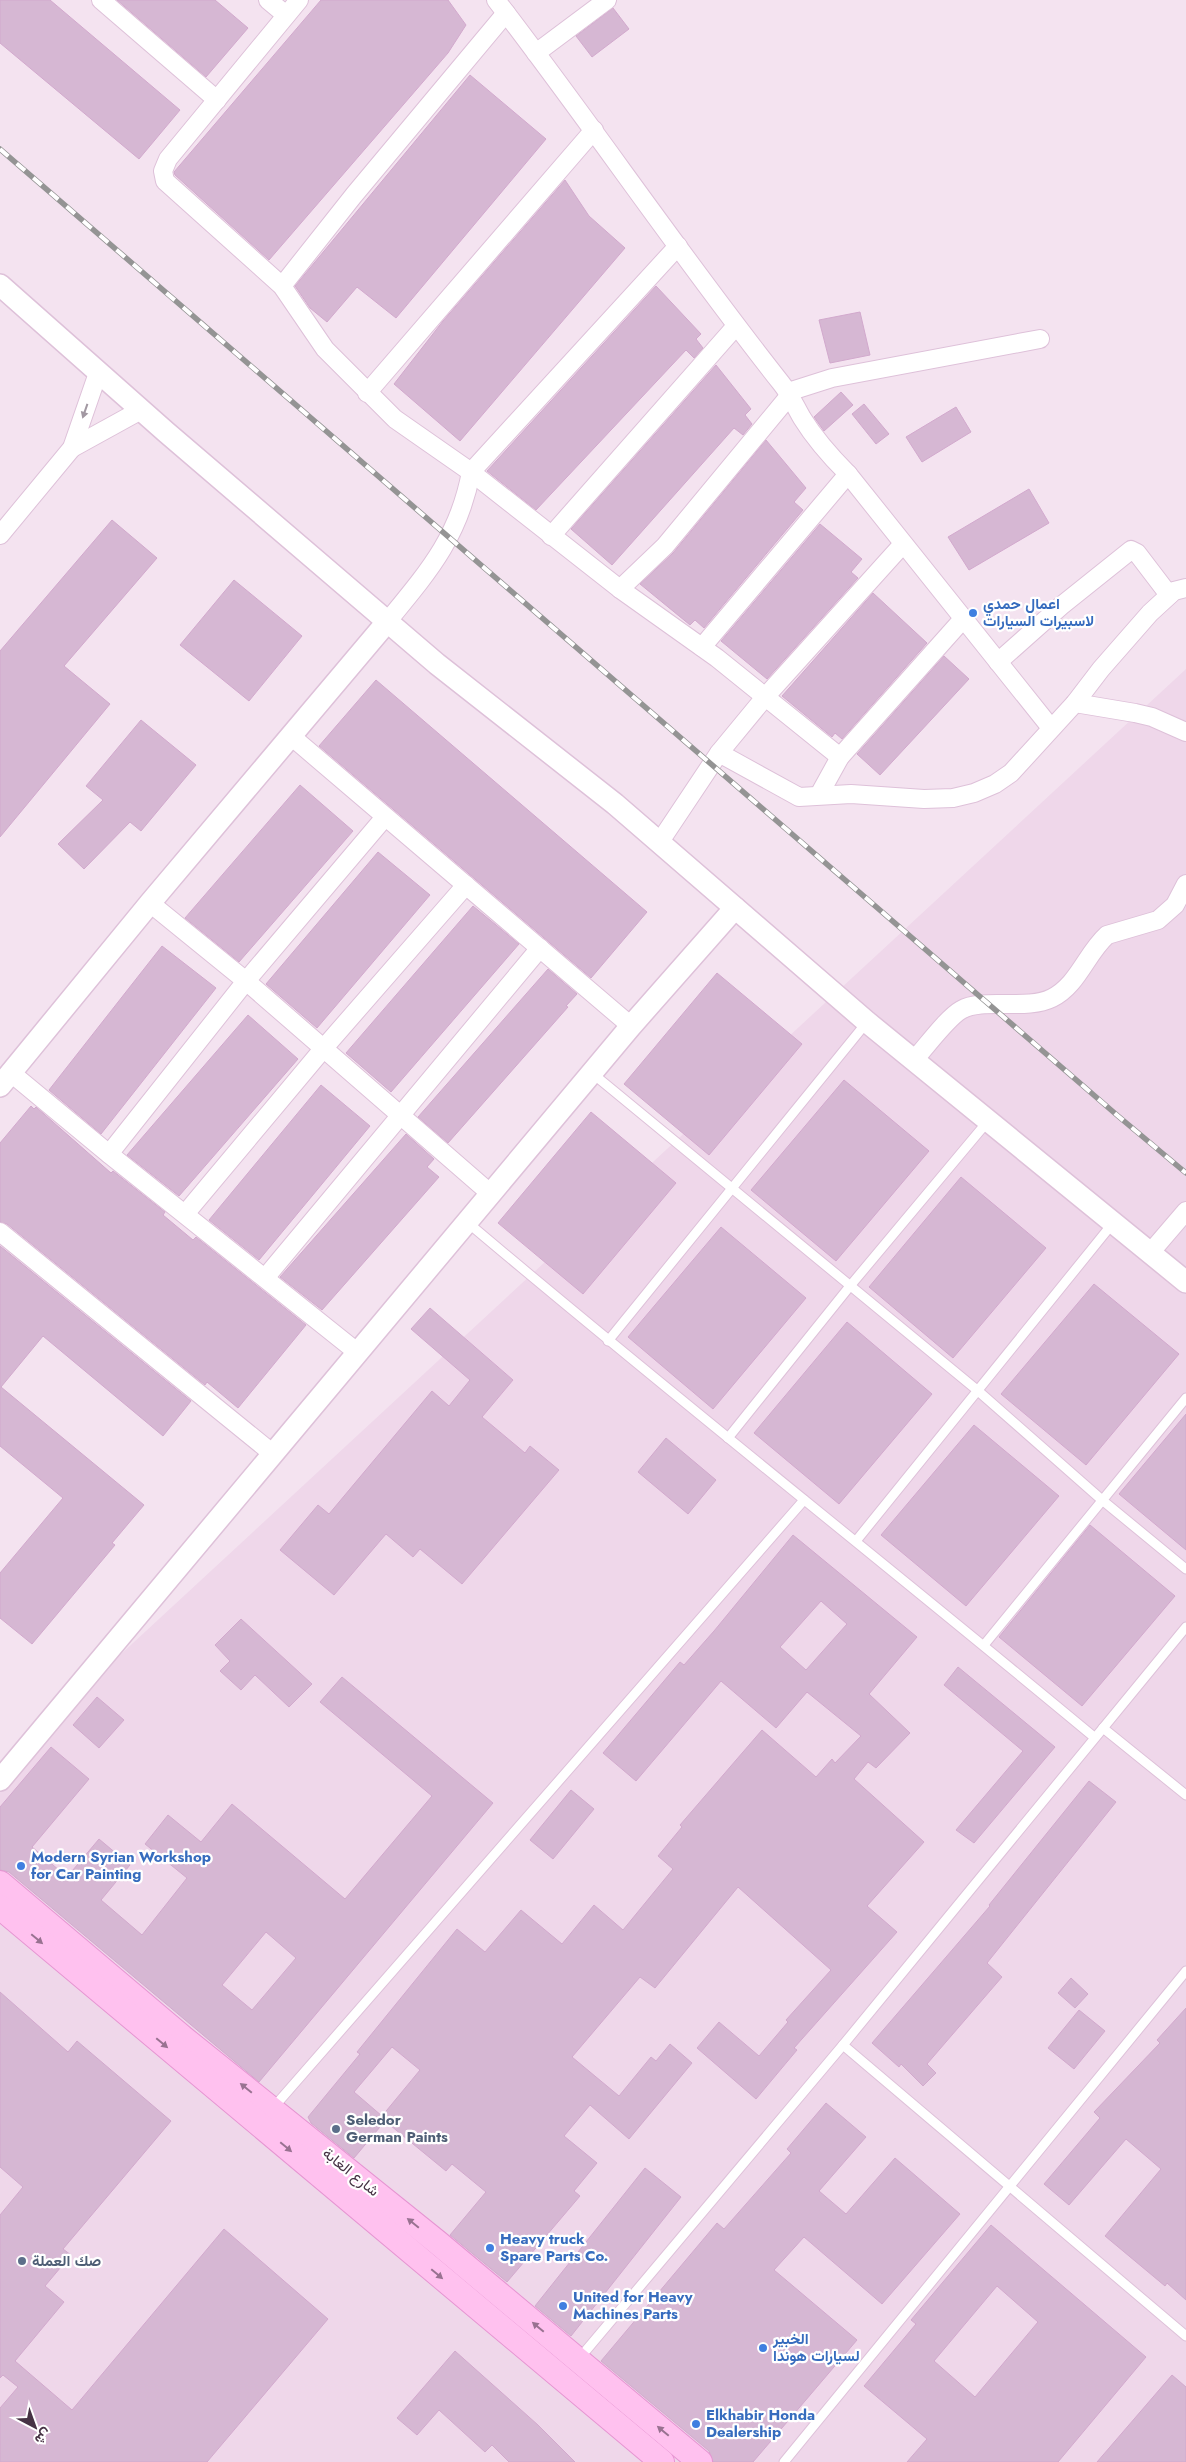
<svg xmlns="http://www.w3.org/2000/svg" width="1186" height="2462" font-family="Jost,Vazirmatn,sans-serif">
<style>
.residential{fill:#efd7ea}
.building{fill:#d6b7d3;stroke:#d2a9cd;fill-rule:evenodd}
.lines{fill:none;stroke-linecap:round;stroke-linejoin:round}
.service-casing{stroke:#dec1d9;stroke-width:11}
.minor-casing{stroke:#dec1d9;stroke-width:20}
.tertiary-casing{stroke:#dec1d9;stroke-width:24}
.secondary-casing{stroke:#e695d2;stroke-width:26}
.service{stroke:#fff;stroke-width:9}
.minor{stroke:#fff;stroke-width:18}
.tertiary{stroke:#fff;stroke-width:21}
.secondary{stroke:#ffc1ef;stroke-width:24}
.rail-casing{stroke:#949494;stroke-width:5.5}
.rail{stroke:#fff;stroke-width:4;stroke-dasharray:11;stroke-linecap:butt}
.oneway{fill:#a298a2}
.oneway2{fill:#997291}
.shop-dot{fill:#3f7fe0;stroke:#fff;stroke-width:2}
.service-dot{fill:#5c6f8a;stroke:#fff;stroke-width:2}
.labels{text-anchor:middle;stroke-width:4.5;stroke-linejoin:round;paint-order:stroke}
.shop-label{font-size:15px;font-weight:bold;fill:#366cbe;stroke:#fff;text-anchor:start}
.service-label{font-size:15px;font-weight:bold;fill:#4e5e75;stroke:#fff;text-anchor:start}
.street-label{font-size:15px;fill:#463244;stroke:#fff}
</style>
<rect width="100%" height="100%" fill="#f4e3f0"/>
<!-- residential -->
<polygon class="residential" points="1186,669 1186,2462 0,2462 0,1766"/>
<!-- building -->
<g class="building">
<polygon points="0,0 50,0 180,110 139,159 0,43"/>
<polygon points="117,0 215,0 248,28 206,77"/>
<polygon points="321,0 448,0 466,25 448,53 269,260 175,175 174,172"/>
<polygon points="613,8 629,29 592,57 576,36"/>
<polygon points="470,75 546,139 396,318 357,287 327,322 310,308 295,286"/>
<polygon points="565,180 589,216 625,248 460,441 394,384 443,321"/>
<polygon points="656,286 701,334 696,339 703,348 694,358 686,350 536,510 487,471"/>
<polygon points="860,312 870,355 830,363 819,320"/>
<polygon points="716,365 751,409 745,415 752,424 743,435 734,428 612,565 571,529"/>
<polygon points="841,392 853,405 824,431 814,417"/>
<polygon points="864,404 889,434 876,444 852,414"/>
<polygon points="956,407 971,432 922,462 906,437"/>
<polygon points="766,440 806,488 794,502 803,510 704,628 695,620 690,625 640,584 673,553"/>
<polygon points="1029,489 1049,523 969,570 948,537"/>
<polygon points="112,520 157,558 64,666 110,704 0,837 0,651"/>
<polygon points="820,524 862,559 851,572 858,578 767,679 721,641"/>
<polygon points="234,580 302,636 249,701 180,645"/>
<polygon points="873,593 927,643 842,739 835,733 832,737 782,696"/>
<polygon points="944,656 969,679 880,775 857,754"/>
<polygon points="376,680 647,912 591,978 319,746"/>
<polygon points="141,720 196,765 141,831 130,822 84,869 58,844 103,800 86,786"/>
<polygon points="300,785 353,831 239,962 185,918"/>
<polygon points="378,852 430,895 317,1028 266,984"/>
<polygon points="473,906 519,944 391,1092 346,1053"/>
<polygon points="162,946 216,988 101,1134 49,1090"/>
<polygon points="548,969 577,994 566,1006 568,1007 448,1143 418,1117"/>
<polygon points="717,973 802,1044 709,1155 624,1084"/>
<polygon points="248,1015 298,1059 179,1196 127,1155"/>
<polygon points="844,1080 929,1151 836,1261 751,1190"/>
<polygon points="321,1085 370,1126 259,1260 209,1220"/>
<polygon points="31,1106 34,1109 36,1107 111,1173 113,1171 165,1212 163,1215 193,1240 196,1237 306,1325 238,1408 207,1382 205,1385 7,1224 0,1222 0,1143"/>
<polygon points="591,1112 676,1183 583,1294 498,1223"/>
<polygon points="406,1134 434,1159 427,1167 439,1177 322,1310 280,1277"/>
<polygon points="961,1177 1046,1248 953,1358 869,1287"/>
<polygon points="721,1227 806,1298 713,1409 628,1337"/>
<polygon points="0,1246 191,1401 163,1436 43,1336 1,1387 144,1505 112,1543 115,1545 32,1644 0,1618 0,1573 63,1498 0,1446"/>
<polygon points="1094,1284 1179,1354 1086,1465 1001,1394"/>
<polygon points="430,1308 513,1380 482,1417 525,1453 530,1446 559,1470 462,1584 420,1549 413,1557 386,1534 334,1595 280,1550 318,1505 329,1514 432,1391 449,1406 470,1380 411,1329"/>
<polygon points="847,1322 932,1394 839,1504 754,1433"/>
<polygon points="1186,1414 1186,1550 1119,1494"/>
<polygon points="974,1425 1059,1496 966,1606 881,1535"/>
<polygon points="666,1438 716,1480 688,1514 638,1472"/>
<polygon points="1090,1525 1175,1596 1082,1706 999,1637"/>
<path d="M793,1535L917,1637L869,1694L910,1733L876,1768L868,1762L854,1779L924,1842L867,1906L897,1932L794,2048L797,2050L756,2099L697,2048L719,2022L759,2056L788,2022L786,2020L831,1970L738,1887L655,1988L640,1977L572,2057L619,2096L651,2057L656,2061L670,2044L692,2063L629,2139L590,2105L564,2136L597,2163L574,2191L580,2196L507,2282L450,2235L486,2192L452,2164L446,2171L385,2121L354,2158L311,2123L308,2117L360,2054L357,2052L457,1929L485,1952L521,1910L562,1944L594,1905L623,1930L673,1869L658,1856L682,1827L680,1825L762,1730L816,1777L832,1759L835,1763L861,1736L807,1692L776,1728L721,1681L636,1781L603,1753L680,1662L684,1665L714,1631ZM821,1601L847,1624L806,1670L780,1647ZM392,2047L420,2070L382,2116L354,2092Z"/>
<polygon points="241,1619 312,1684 289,1707 255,1675 241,1690 220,1671 230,1661 215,1645"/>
<polygon points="958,1667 1055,1747 974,1843 956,1830 1023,1751 944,1685"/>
<path d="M342,1677L493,1803L259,2082L9,1872L0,1870V1807L51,1747L89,1779L32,1847L67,1877L99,1839L130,1865L101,1900L142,1935L187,1878L145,1844L168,1815L201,1842L232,1804L345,1899L432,1796L320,1702ZM266,1932L296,1958L252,2010L222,1985Z"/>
<polygon points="97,1697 124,1720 99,1748 73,1725"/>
<polygon points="1089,1781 1116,1802 987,1963 1002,1977 927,2064 936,2073 923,2086 901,2064 899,2067 872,2043 990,1906 989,1905"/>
<polygon points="571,1790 594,1809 553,1859 530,1840"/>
<polygon points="1071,1978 1088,1994 1075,2008 1058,1993"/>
<polygon points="0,1992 68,2052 77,2041 171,2121 63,2249 71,2255 45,2286 64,2302 15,2361 72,2410 224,2229 328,2319 207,2462 0,2462 0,2408 18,2387 3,2375 0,2378 0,2215 23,2187 0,2167"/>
<polygon points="1186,2008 1186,2300 1167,2283 1165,2286 1105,2236 1161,2169 1126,2139 1069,2205 1044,2184 1100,2118 1094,2112 1160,2043 1157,2040"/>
<polygon points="1079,2010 1105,2031 1074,2069 1048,2048"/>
<polygon points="826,2103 866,2137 819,2191 846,2214 895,2158 960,2214 882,2304 804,2237 774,2270 857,2340 753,2462 713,2462 709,2451 601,2361 717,2223 724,2229 791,2153 787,2149"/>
<polygon points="645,2168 681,2197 571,2336 535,2306"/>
<path d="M991,2225L1146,2357L1058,2462H907L927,2439L864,2386L916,2324L911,2320ZM997,2286L1038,2322L975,2397L934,2361Z"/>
<polygon points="455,2351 538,2425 575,2462 509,2462 492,2445 485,2452 439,2410 417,2435 397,2418"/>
<polygon points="1172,2375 1186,2387 1186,2462 1097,2462"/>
</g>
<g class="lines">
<!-- service casing -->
<g class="service-casing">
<g id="service">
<polyline points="592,1073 977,1390 1102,1500 1186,1569"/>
<path d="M467,1222C674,1397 886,1564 1094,1737"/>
<polyline points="608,1341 867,1022"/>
<polyline points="728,1438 850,1286 988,1121"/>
<polyline points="856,1541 1113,1223"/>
<polyline points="984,1645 1186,1398"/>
<polyline points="1103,1728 1186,1795"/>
<polyline points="843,2045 1186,2336"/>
<polyline points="273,2108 804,1500"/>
<polyline points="578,2360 843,2045 1186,1627"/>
<polyline points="784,2462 1186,1971"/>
</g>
</g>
<!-- minor casing -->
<g class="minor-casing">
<g id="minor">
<polyline points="101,0 217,100"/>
<polyline points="268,0 286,15"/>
<polyline points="299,0 168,159 163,171 165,181 282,286 325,349 395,419 471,472 620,589 717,658 840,757"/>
<path d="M496,0C593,126 682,258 781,383C790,394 795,406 802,418C815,439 831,457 848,474L1051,728"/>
<polyline points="536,53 607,0"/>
<polyline points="282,286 354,195 506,13"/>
<polyline points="788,392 832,378 1040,339"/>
<polyline points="367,393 594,130"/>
<polyline points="72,448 141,410"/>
<polyline points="0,535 72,448 98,373"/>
<polyline points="551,536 736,326"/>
<polyline points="620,589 665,546 790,395"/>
<path d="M387,622C428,572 459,537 471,472L678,246"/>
<polyline points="702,647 848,474"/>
<polyline points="998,662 1061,606 1131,550 1137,553 1169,595"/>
<polyline points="1075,703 1135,713 1152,717 1186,732"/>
<polyline points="291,736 631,1026"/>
<polyline points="719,753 799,797 851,794 924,799 953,798 974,793 995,784 1011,773 1075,703 1101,669 1150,613 1174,591 1186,588"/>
<polyline points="819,795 840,757 963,619"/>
<polyline points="659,843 719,753 766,696 903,544"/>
<polyline points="150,903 246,981 491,1194"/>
<path d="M914,1060C926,1047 947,1018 961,1010C983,997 1026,1011 1052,998C1078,985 1086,954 1107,935L1158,920L1175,905L1186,884"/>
<polyline points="10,1072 109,1154 357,1352"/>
<polyline points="109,1154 246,981 385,817"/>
<polyline points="185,1214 323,1049 466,885"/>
<polyline points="0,1232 272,1453"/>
<polyline points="1150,1253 1186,1211"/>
<polyline points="265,1278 540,948"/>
</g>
</g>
<!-- tertiary casing -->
<g class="tertiary-casing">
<g id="tertiary">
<polyline points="0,285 166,432 437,664 615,804 867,1022 1186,1282"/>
<polyline points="0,1086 150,903 387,622"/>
<polyline points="0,1780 631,1026 735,908"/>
</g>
</g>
<!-- secondary casing -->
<g class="secondary-casing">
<g id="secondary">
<polyline points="0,1883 182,2037 437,2242 700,2462"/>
<polyline points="0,1907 662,2462"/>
</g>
</g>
<!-- service -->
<use href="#service" class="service"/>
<!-- minor -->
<use href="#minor" class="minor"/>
<!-- tertiary -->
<use href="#tertiary" class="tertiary"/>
<!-- secondary -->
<use href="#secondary" class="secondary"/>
<!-- rail casing -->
<g class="rail-casing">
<polyline id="rail" points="0,149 1118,1116 1186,1173"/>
</g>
<!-- rail -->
<use href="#rail" class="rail"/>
</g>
<!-- one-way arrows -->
<defs><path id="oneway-solid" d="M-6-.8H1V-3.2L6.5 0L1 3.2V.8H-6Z" transform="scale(1.25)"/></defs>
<use class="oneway" href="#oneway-solid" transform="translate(85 411) rotate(109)"/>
<g class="oneway2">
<use href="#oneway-solid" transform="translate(37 1939) rotate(40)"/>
<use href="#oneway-solid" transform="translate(162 2043) rotate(40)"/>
<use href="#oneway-solid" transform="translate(246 2088) rotate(-141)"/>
<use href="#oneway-solid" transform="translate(286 2147) rotate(40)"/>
<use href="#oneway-solid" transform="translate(413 2223) rotate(-141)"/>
<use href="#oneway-solid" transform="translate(437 2274) rotate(40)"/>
<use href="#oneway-solid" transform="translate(538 2327) rotate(-140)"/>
<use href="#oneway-solid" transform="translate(663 2431) rotate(-140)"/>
</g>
<!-- markers -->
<g class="shop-dot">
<circle cx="973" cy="613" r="5"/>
<circle cx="21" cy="1866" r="5"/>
<circle cx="490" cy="2248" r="5"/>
<circle cx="563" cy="2306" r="5"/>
<circle cx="763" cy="2348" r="5"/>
<circle cx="696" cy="2424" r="5"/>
</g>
<g class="service-dot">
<circle cx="336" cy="2129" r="5"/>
<circle cx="22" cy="2261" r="5"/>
</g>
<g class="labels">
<!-- shop labels -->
<g class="shop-label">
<text x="983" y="609">اعمال حمدي<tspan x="983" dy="17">لاسبيرات السيارات</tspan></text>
<text x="31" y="1862">Modern Syrian Workshop<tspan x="31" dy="17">for Car Painting</tspan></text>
<text x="500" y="2244">Heavy truck<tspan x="500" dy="17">Spare Parts Co.</tspan></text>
<text x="573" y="2302">United for Heavy<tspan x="573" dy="17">Machines Parts</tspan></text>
<text x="773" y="2344">الخبير<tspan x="773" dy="17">لسيارات هوندا</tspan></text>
<text x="706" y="2420">Elkhabir Honda<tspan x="706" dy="17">Dealership</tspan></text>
</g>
<!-- service labels -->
<g class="service-label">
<text x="346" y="2125">Seledor<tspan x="346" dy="17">German Paints</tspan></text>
<text x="32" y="2266">صك العملة</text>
</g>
<!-- street labels -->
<g class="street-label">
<text transform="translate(351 2172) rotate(39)" y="5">شارع الغابة</text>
</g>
</g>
<!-- north arrow -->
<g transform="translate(35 2427) rotate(139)" stroke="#ffffff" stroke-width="4" paint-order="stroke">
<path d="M0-4L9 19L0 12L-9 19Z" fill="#463244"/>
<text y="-8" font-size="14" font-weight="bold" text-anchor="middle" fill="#463244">ش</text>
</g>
</svg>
